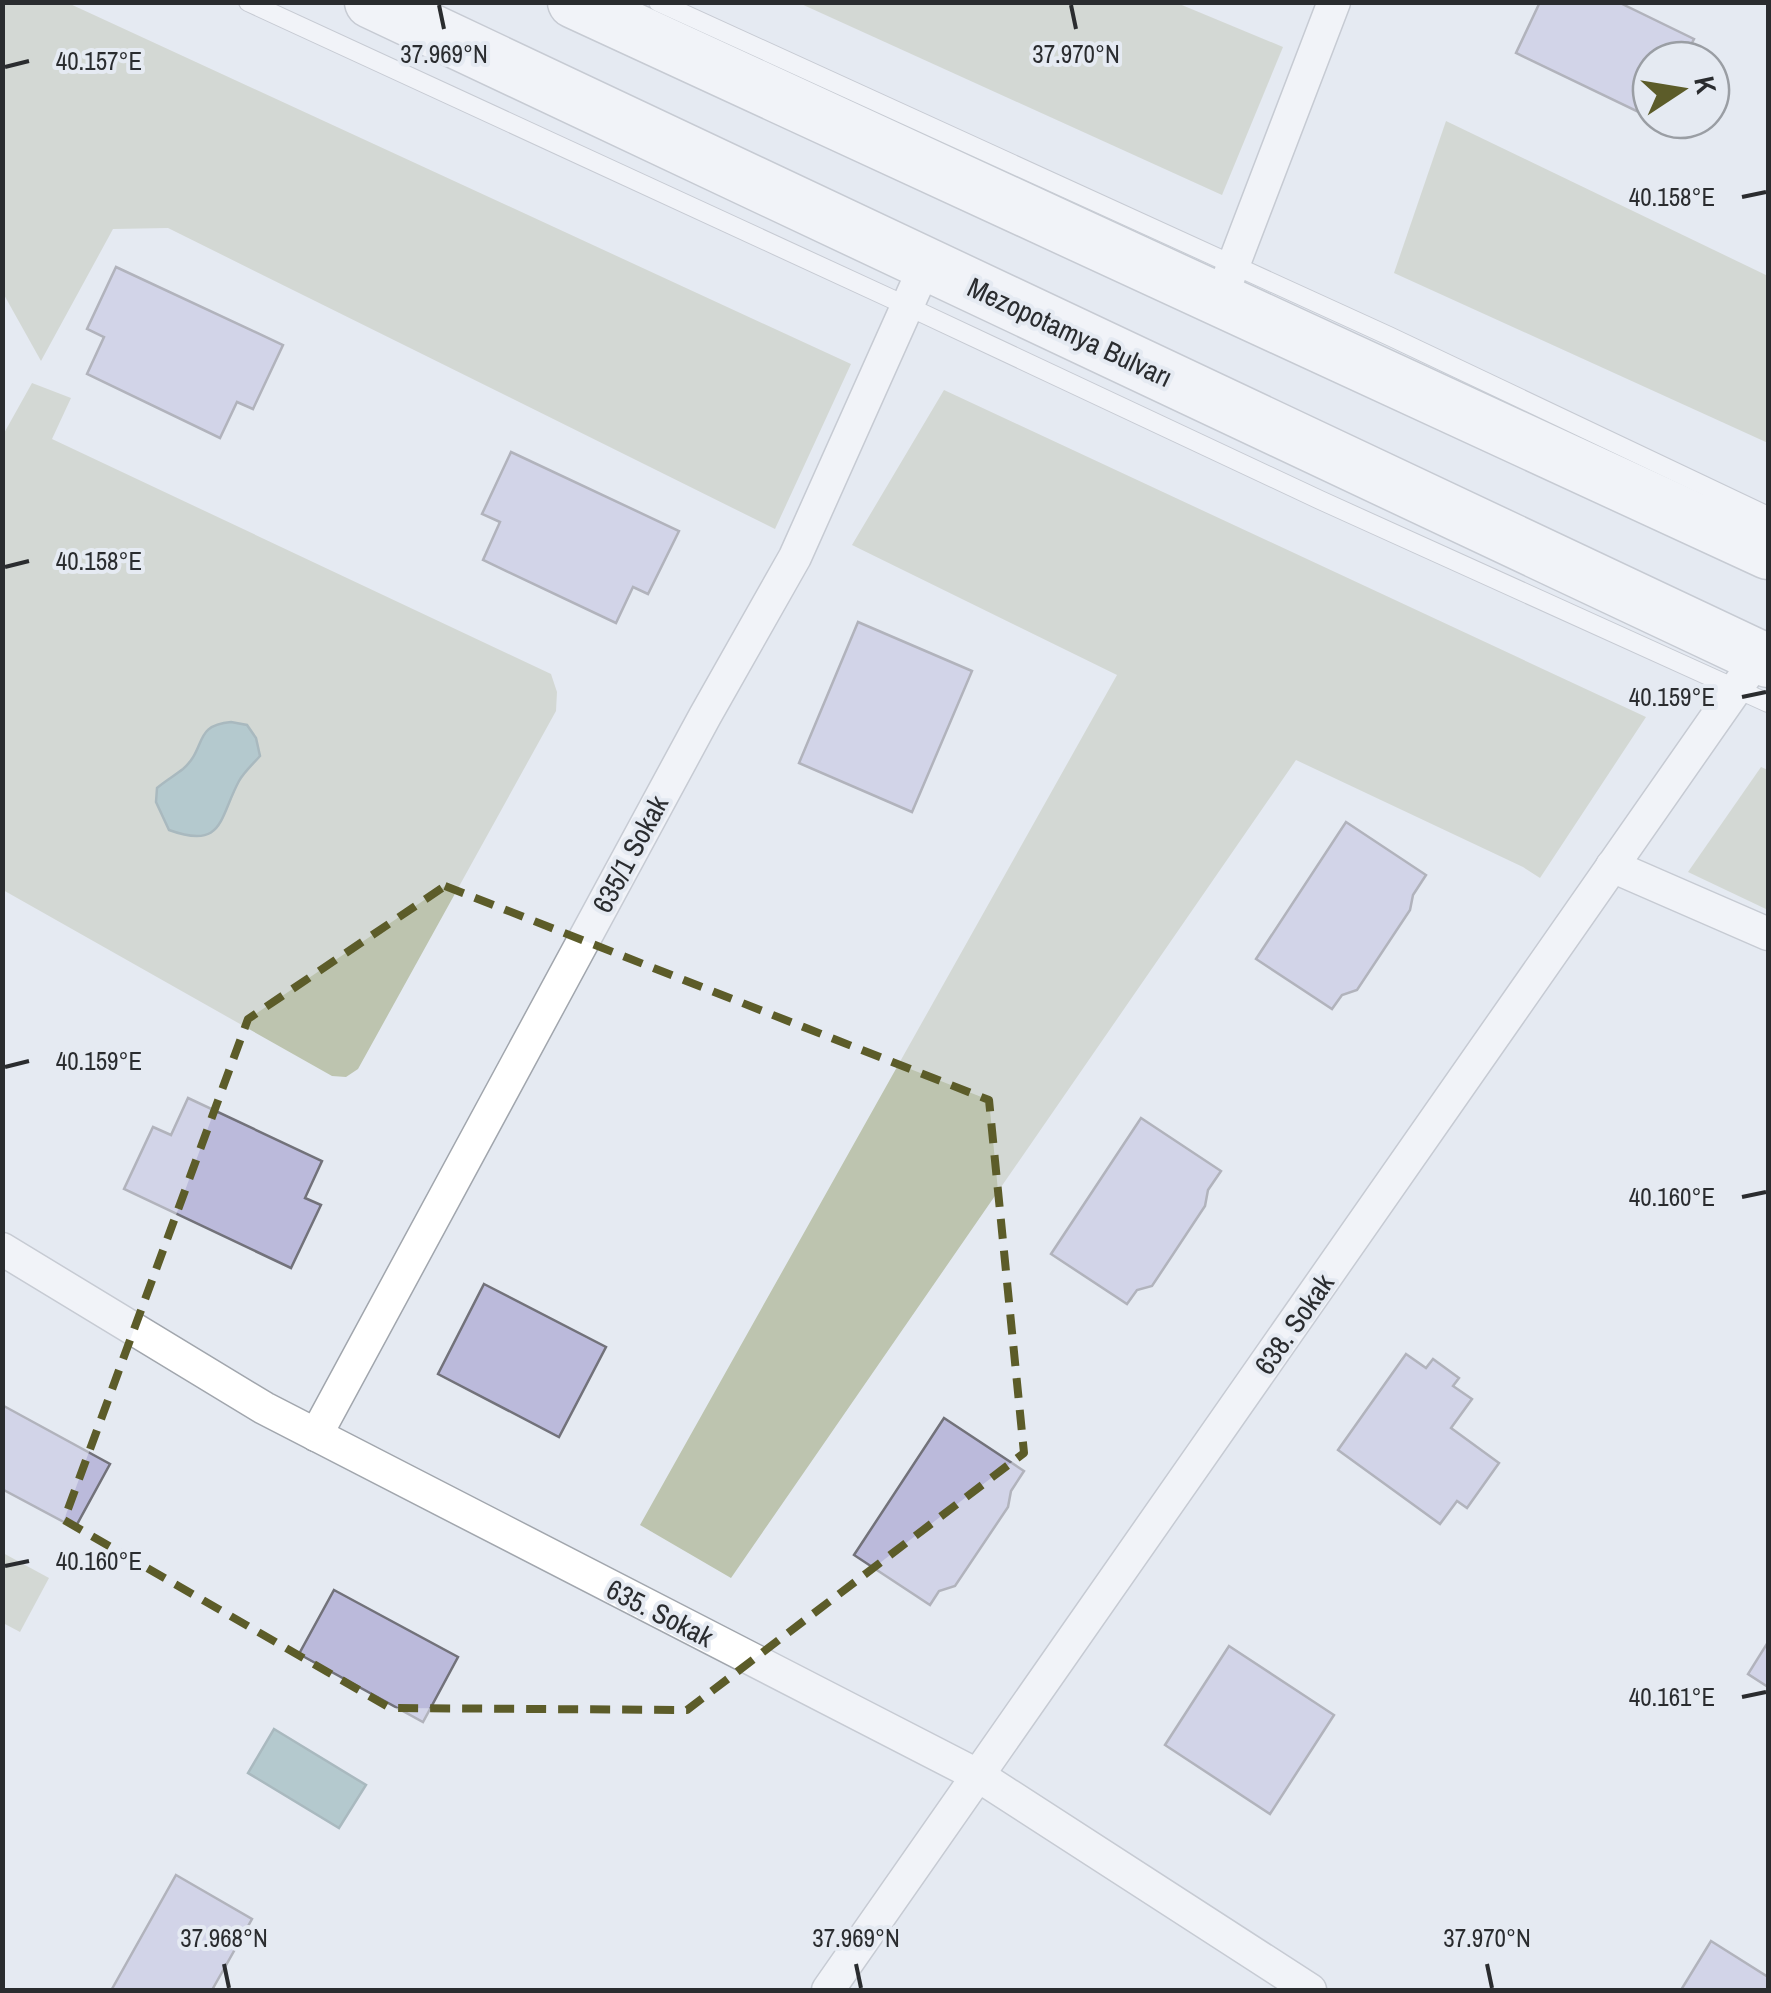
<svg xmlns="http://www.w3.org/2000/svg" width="1771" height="1993" font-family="'Archivo Narrow',sans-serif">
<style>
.green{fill:#bdc4af}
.water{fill:#79a3a3;stroke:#617f80;stroke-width:2.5}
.building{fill:#bbbadb;stroke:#72727a;stroke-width:2.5}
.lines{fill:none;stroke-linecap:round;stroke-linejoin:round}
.lane-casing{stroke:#a1a6ad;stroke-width:20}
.street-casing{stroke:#a1a6ad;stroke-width:35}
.primary-casing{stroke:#a1a6ad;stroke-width:55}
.lane{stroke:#fff;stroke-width:18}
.street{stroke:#fff;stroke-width:32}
.primary{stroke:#fff;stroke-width:52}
.marked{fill:none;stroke:#5c5c29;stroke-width:8;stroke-dasharray:20 12;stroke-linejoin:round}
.ticks{fill:none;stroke:#2a2c2f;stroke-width:4}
.labels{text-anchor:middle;stroke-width:8;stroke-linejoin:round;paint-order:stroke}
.street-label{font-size:28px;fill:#2a2c2f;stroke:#e5eaf2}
.ticks-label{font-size:25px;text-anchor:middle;fill:#2a2c2f;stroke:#e5eaf2;stroke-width:8;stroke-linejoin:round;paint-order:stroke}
</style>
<rect width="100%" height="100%" fill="#e5eaf2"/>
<!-- green -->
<g class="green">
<polygon points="2,3 68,3 851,364 775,529 168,228 113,229 41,361 3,293"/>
<polygon points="799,3 1177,3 1283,47 1222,195"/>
<polygon points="1446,121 1768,276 1768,443 1394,273"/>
<polygon points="32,383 71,398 52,439 551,674 557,692 556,711 358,1069 346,1077 332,1076 3,890 3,435"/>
<polygon points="944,390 1646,717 1540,878 1523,867 1296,760 731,1578 640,1525 1117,675 852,545"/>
<polygon points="1761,767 1768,770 1768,910 1688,872"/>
<polygon points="3,1553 49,1578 20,1632 3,1623"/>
</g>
<!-- water -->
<g class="water">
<path d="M231,722L247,725L256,738L260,756C253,764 244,772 239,781C219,818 224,850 169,830L156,802L157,788C165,781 174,776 183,769C207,748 193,725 231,722Z"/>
<polygon points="274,1729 366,1785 339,1828 248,1773"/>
</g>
<!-- building -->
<g class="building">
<polygon points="1540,2 1618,2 1694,39 1683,60 1651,60 1651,118 1516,53"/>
<polygon points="116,267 283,345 253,409 237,402 220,438 87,374 104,337 87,329"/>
<polygon points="511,452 679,531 648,594 633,587 616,623 483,560 500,522 482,514"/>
<polygon points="858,622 972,671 912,812 799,763"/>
<polygon points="1346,822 1426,875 1413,895 1410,910 1357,990 1342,995 1332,1009 1256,959"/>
<polygon points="188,1098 322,1161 305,1198 321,1205 291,1268 124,1189 153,1127 171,1135"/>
<polygon points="1141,1118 1221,1171 1208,1190 1205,1206 1152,1286 1137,1290 1127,1304 1051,1254"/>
<polygon points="484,1284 606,1347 559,1437 438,1374"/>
<polygon points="1406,1354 1426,1368 1433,1359 1459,1378 1453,1386 1472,1399 1451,1428 1499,1463 1467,1508 1457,1501 1440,1524 1338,1450"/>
<polygon points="2,1405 110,1464 75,1528 2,1489"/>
<polygon points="944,1418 1024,1471 1011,1491 1008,1507 955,1586 939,1591 930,1605 854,1555"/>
<polygon points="334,1590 458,1657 423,1722 299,1654"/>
<polygon points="1768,1642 1768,1687 1748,1674"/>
<polygon points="1229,1646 1334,1715 1270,1814 1165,1745"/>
<polygon points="176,1875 252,1919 212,1990 114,1990 112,1989"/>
<polygon points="1711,1941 1768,1977 1768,1990 1681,1990"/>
</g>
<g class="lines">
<!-- lane casing -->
<g class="lane-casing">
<g id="lane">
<polyline points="248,2 907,306 1320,500 1768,703"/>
<polyline points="658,2 1389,336 1768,516"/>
</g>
</g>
<!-- street casing -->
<g class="street-casing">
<g id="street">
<polyline points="1220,300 1334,2"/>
<polyline points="1612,866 1768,934"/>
<polyline points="2,1249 264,1408 979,1776 1310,1990"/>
<polyline points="316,1435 705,716 795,557 926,264"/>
<polyline points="828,1990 1759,656"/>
</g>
</g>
<!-- primary casing -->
<g class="primary-casing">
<g id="primary">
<polyline points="371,2 1768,661"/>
<polyline points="574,2 1768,553"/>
</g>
</g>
<!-- lane -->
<use href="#lane" class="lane"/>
<!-- street -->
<use href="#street" class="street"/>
<!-- primary -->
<use href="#primary" class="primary"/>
</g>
<!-- marked area -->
<path d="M0 0H1771V1993H0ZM445,886L989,1100L1024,1453L687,1710L390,1708L64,1520L248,1019Z" fill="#e5eaf2" fill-opacity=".55" fill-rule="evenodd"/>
<path class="marked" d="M445,886L989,1100L1024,1453L687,1710L390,1708L64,1520L248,1019Z"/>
<!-- ticks -->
<path class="ticks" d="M439,5L444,29M1071,5L1076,29M5,67L29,61M1742,197L1766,192M5,567L29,561M1742,697L1766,692M5,1067L29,1061M1742,1197L1766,1192M5,1566L29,1561M1742,1697L1766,1692M224,1964L229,1988M856,1964L861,1988M1487,1964L1492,1988"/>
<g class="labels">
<!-- street labels -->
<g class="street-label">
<text transform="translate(1070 332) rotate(25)" y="10">Mezopotamya Bulvarı</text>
<text transform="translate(630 854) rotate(-62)" y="10">635/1 Sokak</text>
<text transform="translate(1294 1324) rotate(-55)" y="10">638. Sokak</text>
<text transform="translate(660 1613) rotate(27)" y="10">635. Sokak</text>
</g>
</g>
<g class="ticks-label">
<text x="444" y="63">37.969°N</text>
<text x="1076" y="63">37.970°N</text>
<text x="99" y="70">40.157°E</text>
<text x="1672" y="206">40.158°E</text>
<text x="99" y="570">40.158°E</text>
<text x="1672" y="706">40.159°E</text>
<text x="99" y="1070">40.159°E</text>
<text x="1672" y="1206">40.160°E</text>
<text x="99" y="1570">40.160°E</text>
<text x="1672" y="1706">40.161°E</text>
<text x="224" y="1947">37.968°N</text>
<text x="856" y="1947">37.969°N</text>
<text x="1487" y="1947">37.970°N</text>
</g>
<!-- border -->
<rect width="1771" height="1993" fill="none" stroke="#2a2c2f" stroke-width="10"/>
<!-- north arrow -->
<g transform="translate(1681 90) rotate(78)"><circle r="48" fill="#e5eaf2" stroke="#9a9ea4" stroke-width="2.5"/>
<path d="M0-8L18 38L0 25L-18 38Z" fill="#5c5c29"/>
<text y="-15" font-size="28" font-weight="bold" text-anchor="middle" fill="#2a2c2f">K</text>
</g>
</svg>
